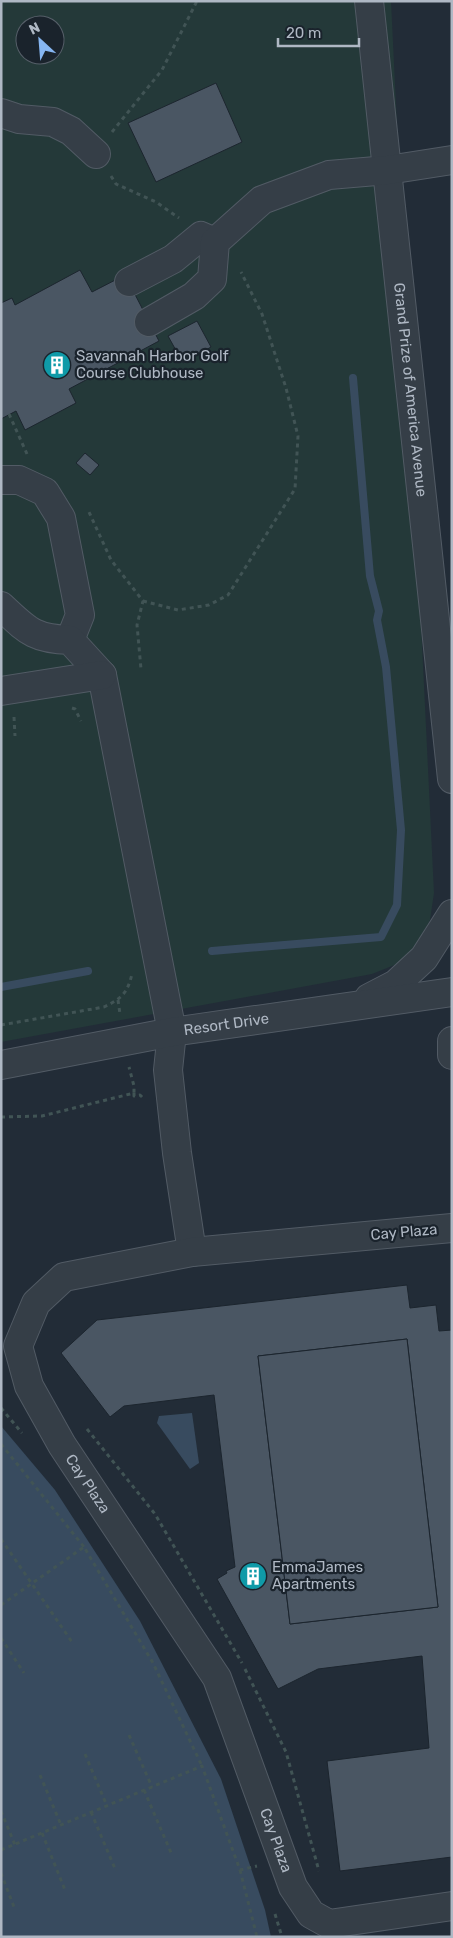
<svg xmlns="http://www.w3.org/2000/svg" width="453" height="1938" font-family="Rubik,sans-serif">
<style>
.green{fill:#243939;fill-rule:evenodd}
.water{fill:#384b5f}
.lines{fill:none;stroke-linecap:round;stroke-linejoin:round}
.stream{stroke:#384b5f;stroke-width:8}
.building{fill:#4a5663;stroke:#1c252e;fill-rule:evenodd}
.minor-casing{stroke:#525b65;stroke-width:30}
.path{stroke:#415455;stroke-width:3;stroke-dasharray:4 4;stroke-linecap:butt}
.minor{stroke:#353e47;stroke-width:28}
.labels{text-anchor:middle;stroke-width:4.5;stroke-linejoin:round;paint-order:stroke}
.poi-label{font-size:15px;fill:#afb8c4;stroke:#1a232c;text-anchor:start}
.street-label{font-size:15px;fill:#afb8c4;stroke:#1a232c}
</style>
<rect width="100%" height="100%" fill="#222c37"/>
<!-- green -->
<path class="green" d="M1,1H391L434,893L430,920L417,945L397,964L372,974L1,1042ZM25,25H55V55H25Z"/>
<!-- water -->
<g class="water">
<polygon points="192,1413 199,1463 190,1469 157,1423 159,1416"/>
<polygon points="1,1426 55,1490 140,1621 221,1779 265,1910 271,1937 1,1937"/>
</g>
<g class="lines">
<!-- stream -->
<g class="stream">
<polyline points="212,951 381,937 397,905 401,830 386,667 377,620 379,611 370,576 353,378"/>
<polyline points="1,987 88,971"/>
</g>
</g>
<!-- building -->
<g class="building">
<polygon points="216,83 242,142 156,182 128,123"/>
<polygon points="80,270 92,292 125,275 159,341 69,389 76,403 25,430 16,411 1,419 1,303 12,298 15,305"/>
<polygon points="197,321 211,347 183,363 168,336"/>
<polygon points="85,453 99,465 90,475 76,463"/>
<path d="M407,1285L410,1308L436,1305L439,1331L452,1330V1857L340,1871L327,1761L429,1748L422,1656L318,1669L278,1689L217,1579L227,1573L226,1571L235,1567L214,1395L124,1406L110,1417L61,1353L97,1320ZM407,1339L438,1607L290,1624L258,1356Z"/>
<polygon points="407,1339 438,1607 290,1624 258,1356"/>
</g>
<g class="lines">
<!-- minor casing -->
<g class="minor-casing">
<g id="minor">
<path id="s1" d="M369,1L452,779"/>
<polyline points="1,113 19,119 53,122 71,131 96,154"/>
<polyline points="129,282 173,259 201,236 215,242"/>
<polyline points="149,322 194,296 212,279 215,242 262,200 329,175 388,170 452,160"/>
<polyline points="1,480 19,480 45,492 61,518 80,615 70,640"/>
<path d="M1,606C27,630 33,639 70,640L102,675L172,1032L168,1070L177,1153L192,1252"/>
<polyline points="1,691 102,675"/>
<polyline points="369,998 396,984 424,958 452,914"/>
<polyline points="452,1041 452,1055"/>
<path id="s2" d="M1,1065L172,1032L452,992"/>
<path id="s3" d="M452,1228L192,1252L64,1277L36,1303L18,1346L29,1386L62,1445L217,1678L293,1887L311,1914L329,1924L452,1906"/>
</g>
</g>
<!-- path -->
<g class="path">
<polyline points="112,132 162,70 197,1"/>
<polyline points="111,176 116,184 156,202 179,218"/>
<polyline points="9,414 27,454"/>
<polyline points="89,512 111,560 143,601 137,625 141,669"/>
<polyline points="143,601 178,610 209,605 228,595 295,489 298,436 286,388 262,314 241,272"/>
<polyline points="72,708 75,709 81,721"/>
<polyline points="14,717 15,736"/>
<polyline points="118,1000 120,1014"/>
<path d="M1,1025L104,1007C122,998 127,994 132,974"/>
<polyline points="134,1093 134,1096 140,1095 143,1098"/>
<polyline points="1,1117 42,1116 134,1093 134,1086 129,1067"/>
<polyline points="1,1408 22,1433"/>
<polyline points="87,1429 155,1514 242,1663"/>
<polyline points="1,1444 84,1547"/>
<polyline points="1,1539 72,1642"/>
<polyline points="1,1605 84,1547 153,1663 202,1766"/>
<polyline points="1,1638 24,1673"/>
<polyline points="245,1669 286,1752 319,1871"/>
<polyline points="129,1735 152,1787"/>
<polyline points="85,1754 107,1806"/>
<polyline points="40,1775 61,1825"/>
<polyline points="144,1790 172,1855"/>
<polyline points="1,1811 15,1845"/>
<polyline points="91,1812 116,1871"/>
<polyline points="42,1833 65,1890"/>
<polyline points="1,1850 202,1766 240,1870 257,1866"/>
<polyline points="240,1870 257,1937"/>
<polyline points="1,1873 14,1907"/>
<polyline points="275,1914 282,1937"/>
</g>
<!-- minor -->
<use href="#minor" class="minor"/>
</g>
<!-- icons -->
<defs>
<g id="building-disc" transform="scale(1.4375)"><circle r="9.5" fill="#0f9aa8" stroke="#1a232c"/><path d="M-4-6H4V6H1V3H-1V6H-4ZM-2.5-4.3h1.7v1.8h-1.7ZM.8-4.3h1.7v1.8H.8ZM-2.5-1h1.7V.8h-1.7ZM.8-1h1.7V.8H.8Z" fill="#fff"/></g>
</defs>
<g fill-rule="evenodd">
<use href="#building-disc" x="57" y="365"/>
<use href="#building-disc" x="253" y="1576"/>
</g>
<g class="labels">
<!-- poi labels -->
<g class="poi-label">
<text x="76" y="361">Savannah Harbor Golf<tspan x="76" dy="17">Course Clubhouse</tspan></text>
<text x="272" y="1572">EmmaJames<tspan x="272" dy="17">Apartments</tspan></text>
</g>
<!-- street labels -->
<g class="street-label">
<text dy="5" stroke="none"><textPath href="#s1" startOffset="391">Grand Prize of America Avenue</textPath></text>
<text dy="5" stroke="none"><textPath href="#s2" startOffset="229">Resort Drive</textPath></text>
<text transform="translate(404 1232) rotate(-5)" y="5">Cay Plaza</text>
<text dy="5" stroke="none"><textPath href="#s3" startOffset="632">Cay Plaza</textPath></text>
<text dy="5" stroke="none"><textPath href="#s3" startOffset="1038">Cay Plaza</textPath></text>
</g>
</g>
<!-- border -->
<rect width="453" height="1938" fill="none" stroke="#afb8c4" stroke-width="5"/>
<!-- north arrow -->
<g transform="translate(40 40) rotate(334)"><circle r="24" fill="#1a232c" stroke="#565f69"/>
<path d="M0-4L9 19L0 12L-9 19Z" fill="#86b6f2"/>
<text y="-8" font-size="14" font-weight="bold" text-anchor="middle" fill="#afb8c4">N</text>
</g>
<!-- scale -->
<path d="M278 38v8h81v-8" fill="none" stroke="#afb8c4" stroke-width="2.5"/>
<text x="286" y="38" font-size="15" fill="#afb8c4" stroke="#1a232c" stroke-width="4" paint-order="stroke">20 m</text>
</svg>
